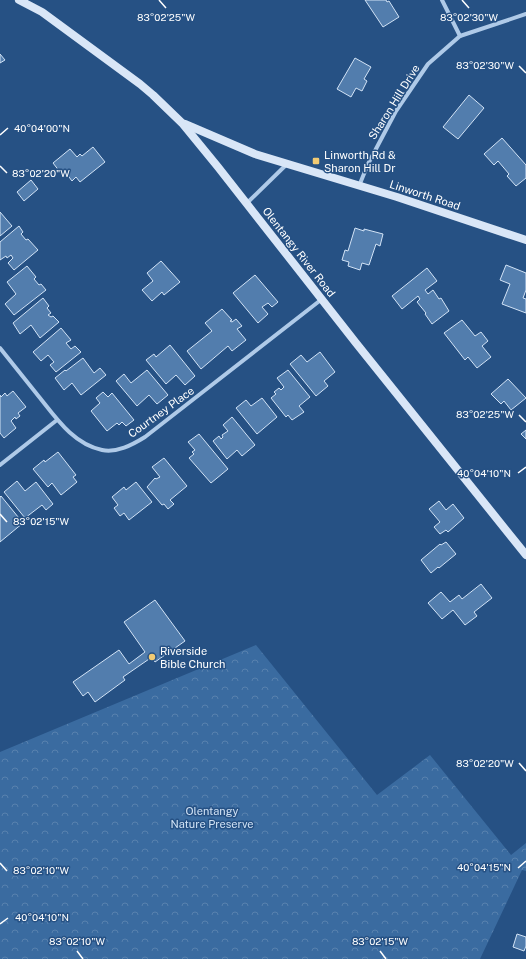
<svg xmlns="http://www.w3.org/2000/svg" width="526" height="959" font-family="'Public Sans',sans-serif">
<style>
.park{fill:url(#park-crowns)}
.building{fill:#527dad;stroke:#d2e3f6}
.lines{fill:none;stroke-linecap:round;stroke-linejoin:round}
.street{stroke:#afcae8;stroke-width:4}
.secondary{stroke:#d9e6f7;stroke-width:8}
.ticks{fill:none;stroke:#fff;stroke-width:1.5}
.poi-dot{fill:#f1ca73;stroke:#265184;stroke-width:1.5}
.labels{text-anchor:middle;stroke-width:3;stroke-linejoin:round;paint-order:stroke}
.street-label{font-size:11px;fill:#fff;stroke:#265184}
.poi-label{font-size:11px;fill:#fff;stroke:#265184;text-anchor:start}
.park-label{font-size:11px;fill:#d2e3f6;stroke:#265184}
.ticks-label{font-size:10px;text-anchor:middle;fill:#fff;stroke:#265184;stroke-width:3;stroke-linejoin:round;paint-order:stroke}
</style>
<defs>
<pattern id="park-crowns" width="20" height="18" patternUnits="userSpaceOnUse"><rect width="20" height="18" fill="#3a6ba0"/><path d="M2 6a3 3 0 1 1 6 0M12 15a3 3 0 1 1 6 0" fill="none" stroke="#5881ae"/></pattern>
</defs>
<rect width="100%" height="100%" fill="#265184"/>
<!-- park -->
<polygon class="park" points="256,645 377,795 430,755 511,855 526,843 526,871 522,870 480,959 0,959 0,752"/>
<!-- building -->
<g class="building">
<polygon points="365,0 386,0 387,2 389,1 399,17 383,27"/>
<polygon points="0,54 5,60 0,63"/>
<polygon points="355,58 371,67 364,79 367,81 362,91 356,88 351,97 337,89"/>
<polygon points="469,95 484,108 458,139 443,127"/>
<polygon points="502,138 526,165 526,178 516,186 507,176 509,174 498,161 494,165 484,154"/>
<polygon points="93,147 105,162 80,182 76,177 72,181 66,173 63,176 53,163 70,149 77,157 80,154 82,156"/>
<polygon points="31,180 38,189 24,201 17,192"/>
<polygon points="0,212 12,226 0,236"/>
<polygon points="19,226 23,232 21,234 26,240 28,239 38,250 14,270 8,263 13,258 11,255 7,258 6,256 0,260 0,242"/>
<polygon points="355,228 364,231 364,229 383,234 380,246 376,244 369,265 362,263 360,270 348,266 349,262 342,260 345,250 348,251"/>
<polygon points="161,261 180,282 164,295 162,292 152,301 142,290 153,281 147,273"/>
<polygon points="506,265 526,273 526,290 523,298 526,299 526,313 502,304 510,284 500,280"/>
<polygon points="27,266 36,277 34,279 39,285 41,284 46,290 14,315 5,304 16,294 7,282"/>
<polygon points="427,268 437,281 425,290 428,294 433,290 439,299 441,298 449,311 432,324 425,314 426,313 417,302 420,299 418,296 402,309 392,296"/>
<polygon points="255,275 278,302 272,307 268,303 262,307 268,314 258,323 233,293"/>
<polygon points="43,298 49,306 47,308 51,313 48,315 51,317 53,316 59,322 40,338 31,325 20,334 13,323"/>
<polygon points="222,309 232,320 230,321 232,322 236,319 242,326 237,329 246,340 232,351 228,346 201,369 187,351 212,331 205,323"/>
<polygon points="462,320 475,336 481,332 488,341 482,346 491,357 477,368 468,357 465,360 444,333"/>
<polygon points="61,328 71,340 66,343 71,349 75,346 81,352 56,372 50,365 54,362 48,355 41,361 33,352"/>
<polygon points="170,345 195,376 185,385 176,375 166,384 146,360 154,354 156,357"/>
<polygon points="320,352 335,372 324,381 328,386 316,396 290,364 301,355 307,362"/>
<polygon points="83,358 94,373 100,368 106,375 81,395 72,383 64,390 55,378 65,370 66,371"/>
<polygon points="147,370 168,395 157,404 149,395 137,406 116,381 124,374 131,383"/>
<polygon points="288,370 310,397 299,406 304,412 292,420 288,415 286,417 271,398 276,394 274,392 279,388 281,390 284,387 277,378"/>
<polygon points="508,379 526,398 511,410 504,401 501,404 491,394"/>
<polygon points="13,391 26,407 18,413 20,416 16,419 15,417 11,421 16,428 4,438 0,433 0,395 1,397 5,393 7,396"/>
<polygon points="103,392 108,397 112,393 134,420 126,426 122,422 119,425 117,423 107,431 91,411 100,403 96,398"/>
<polygon points="262,398 277,417 257,434 236,408 246,400 251,406"/>
<polygon points="232,417 255,445 242,456 237,450 227,459 213,441 219,436 221,439 223,437 222,435 228,431 223,425"/>
<polygon points="526,430 526,439 521,434"/>
<polygon points="199,434 228,469 211,483 189,458 194,454 192,452 195,450 188,442"/>
<polygon points="58,452 76,475 73,477 77,482 61,495 52,483 48,487 33,469 44,460 45,462"/>
<polygon points="164,458 187,486 170,500 174,504 168,509 164,504 162,505 147,487 155,478 156,479 160,477 152,467"/>
<polygon points="17,481 25,491 36,482 53,504 46,510 42,505 25,518 4,492"/>
<polygon points="136,482 152,502 129,520 124,513 120,516 114,508 118,505 112,497 124,487 126,490"/>
<polygon points="1,496 23,523 0,542 0,497"/>
<polygon points="439,501 446,510 453,504 464,518 448,532 446,530 440,534 434,527 440,522 429,509"/>
<polygon points="446,542 456,554 439,568 438,567 431,573 421,560 440,544 441,545"/>
<polygon points="481,584 492,598 474,612 477,616 465,625 453,610 442,619 428,603 441,592 450,602 459,595 462,599"/>
<polygon points="155,600 185,641 155,662 152,657 123,677 125,680 95,702 88,692 83,696 73,682 119,650 129,664 145,652 124,622"/>
<polygon points="517,934 526,937 526,946 524,951 513,947"/>
</g>
<g class="lines">
<!-- street -->
<g class="street">
<polyline points="442,0 460,36"/>
<polyline points="359,186 368,164 396,111 428,64 460,36 526,14"/>
<polyline points="247,203 287,164"/>
<path d="M0,348C12,363 24,378 36,393C54,415 72,444 102,450C117,453 132,445 145,437L322,299"/>
<polyline points="0,465 57,420"/>
</g>
<!-- secondary -->
<g class="secondary">
<polyline points="19,0 42,12 140,84 153,95 182,123 218,167 356,343 526,555"/>
<polyline points="185,124 255,154 397,197 526,240"/>
</g>
</g>
<!-- ticks -->
<path class="ticks" d="M159,0L166,8M462,0L469,8M519,66L526,73M0,135L8,128M0,166L7,173M519,415L526,422M518,473L526,467M0,514L7,522M519,763L526,771M0,863L7,871M518,868L526,861M0,924L8,918M77,951L83,959M380,951L386,959"/>
<!-- markers -->
<g class="poi-dot">
<rect x="312" y="157" width="8" height="8" rx="2"/>
<circle cx="152" cy="657" r="4"/>
</g>
<g class="labels">
<!-- street labels -->
<g class="street-label">
<text transform="translate(394 102) rotate(-58)" y="4">Sharon Hill Drive</text>
<text transform="translate(425 195) rotate(18)" y="4">Linworth Road</text>
<text transform="translate(299 252) rotate(52)" y="4">Olentangy River Road</text>
<text transform="translate(161 412) rotate(-36)" y="4">Courtney Place</text>
</g>
<!-- poi labels -->
<g class="poi-label">
<text x="324" y="159">Linworth Rd &amp;<tspan x="324" dy="13">Sharon Hill Dr</tspan></text>
<text x="160" y="655">Riverside<tspan x="160" dy="13">Bible Church</tspan></text>
</g>
<!-- park labels -->
<g class="park-label">
<text x="212" y="815">Olentangy<tspan x="212" dy="13">Nature Preserve</tspan></text>
</g>
</g>
<g class="ticks-label">
<text x="166" y="21">83°02'25"W</text>
<text x="469" y="21">83°02'30"W</text>
<text x="485" y="69">83°02'30"W</text>
<text x="42" y="132">40°04'00"N</text>
<text x="41" y="177">83°02'20"W</text>
<text x="485" y="418">83°02'25"W</text>
<text x="484" y="477">40°04'10"N</text>
<text x="41" y="525">83°02'15"W</text>
<text x="485" y="767">83°02'20"W</text>
<text x="484" y="871">40°04'15"N</text>
<text x="41" y="874">83°02'10"W</text>
<text x="42" y="921">40°04'10"N</text>
<text x="77" y="945">83°02'10"W</text>
<text x="380" y="945">83°02'15"W</text>
</g>
</svg>
